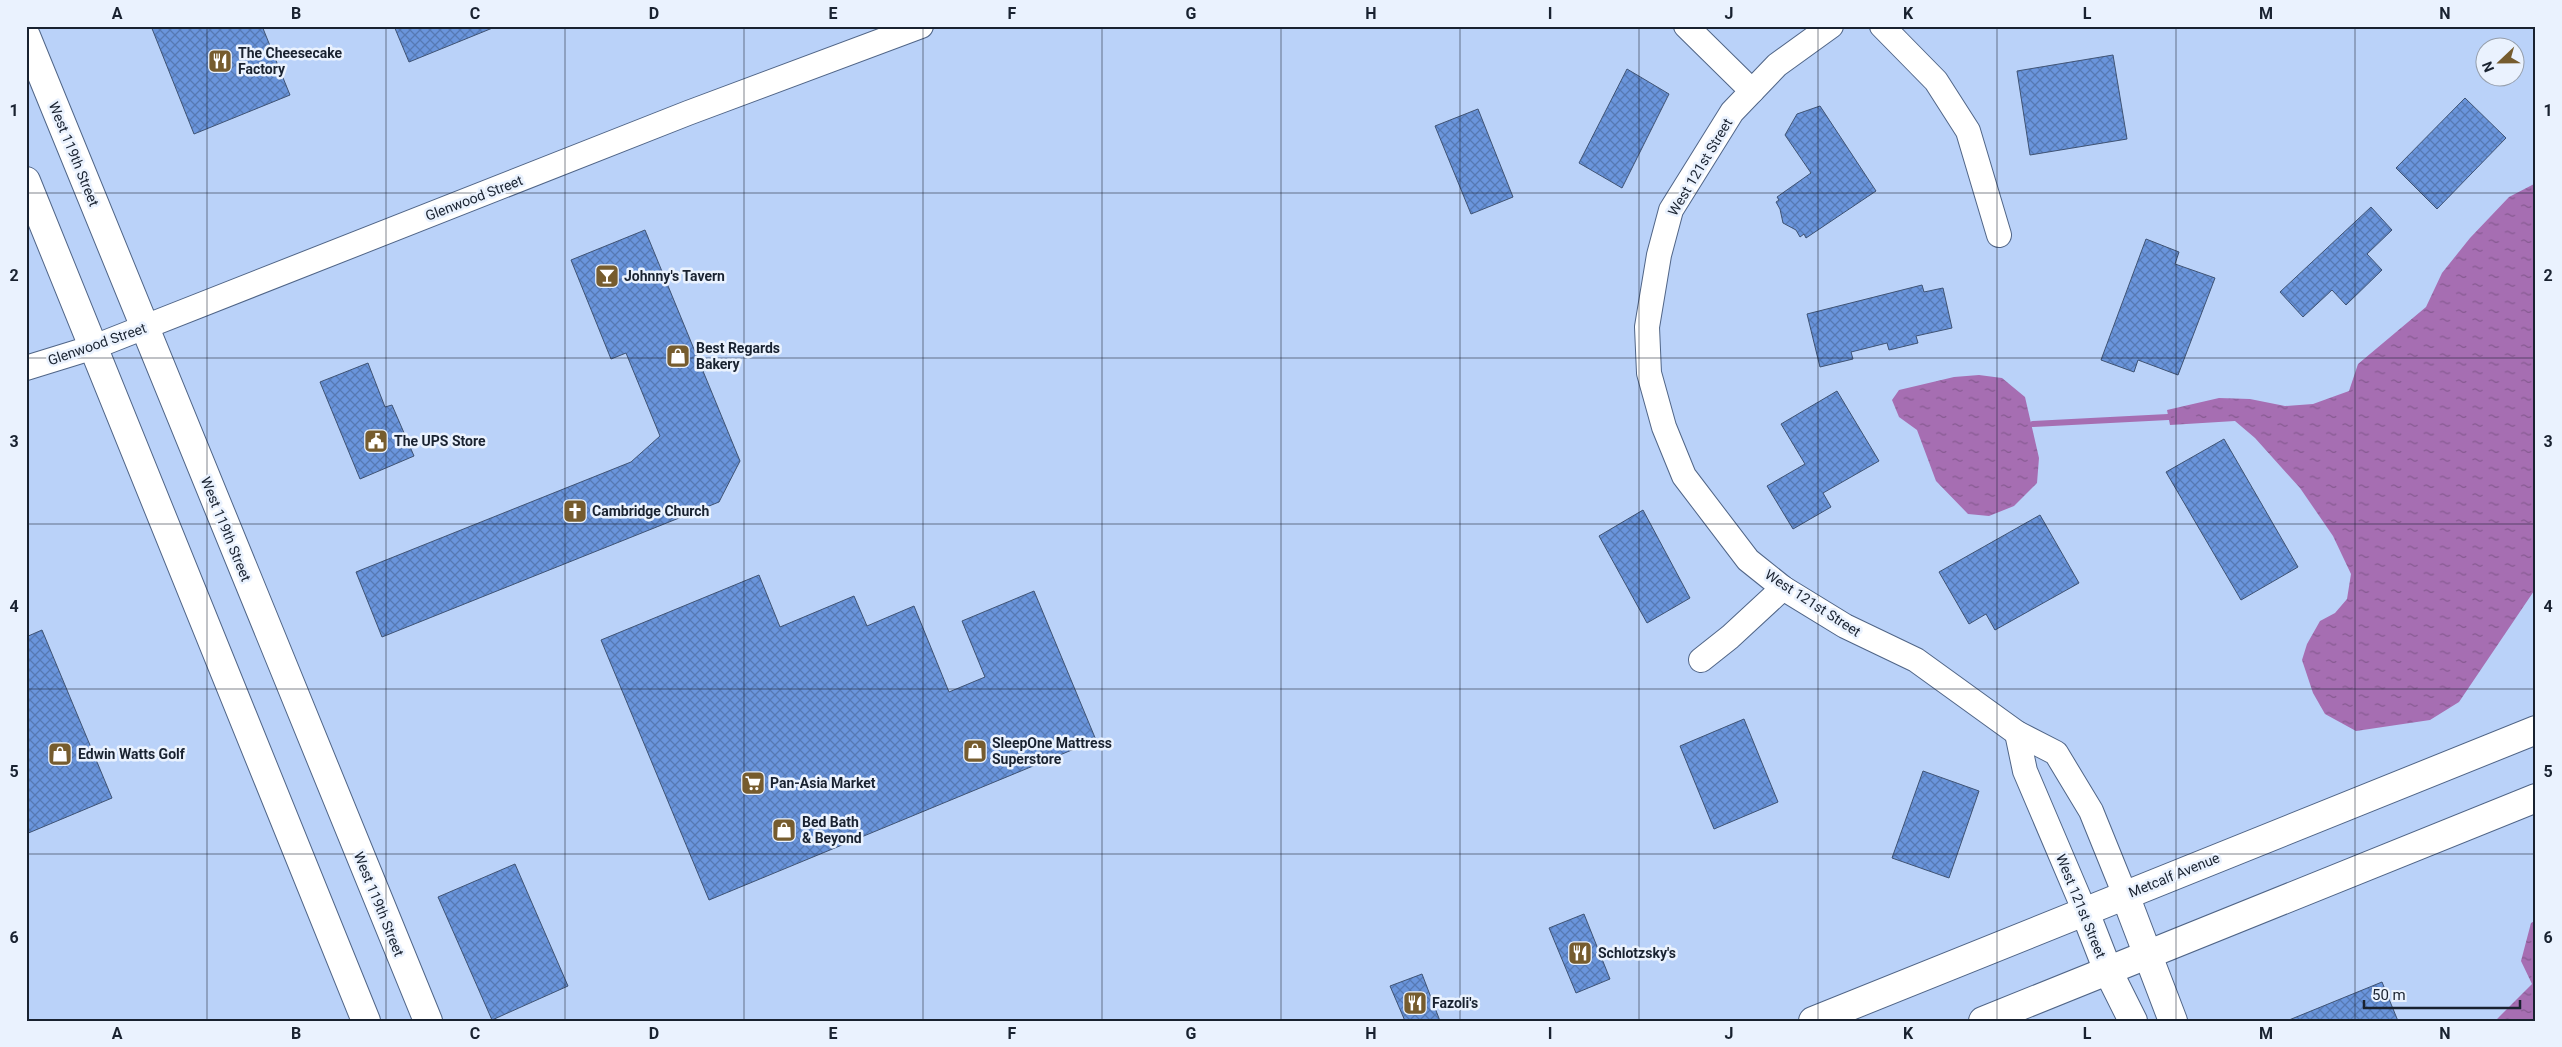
<svg xmlns="http://www.w3.org/2000/svg" width="2562" height="1047" font-family="Roboto,sans-serif">
<style>
.water{fill:url(#water-ripples)}
.lines{fill:none;stroke-linecap:round;stroke-linejoin:round}
.stream{stroke:#a66eb2;stroke-width:6}
.building{fill:url(#building-cross-hatch);stroke:#3f5374}
.street-casing{stroke:#506587;stroke-width:26}
.secondary-casing{stroke:#506587;stroke-width:30}
.primary-casing{stroke:#506587;stroke-width:30}
.street{stroke:#fff;stroke-width:24}
.secondary{stroke:#fff;stroke-width:28}
.primary{stroke:#fff;stroke-width:28}
.grid{fill:none;stroke:#192230;stroke-width:1;stroke-opacity:0.55}
.labels{text-anchor:middle;stroke-width:5;stroke-linejoin:round;paint-order:stroke}
.poi-label{font-size:14px;font-weight:bold;fill:#192230;stroke:#eaf2fe;text-anchor:start}
.street-label{font-size:14px;fill:#192230;stroke:#eaf2fe}
.neatline{fill:none;stroke:#192230;stroke-width:2}
.grid-label{font-size:16px;text-anchor:middle;font-weight:bold;fill:#192230}
</style>
<defs>
<pattern id="water-ripples" width="26" height="14" patternUnits="userSpaceOnUse" patternTransform="scale(1.25)"><rect width="26" height="14" fill="#a66eb2"/><path d="M2 4q2-2 4 0t4 0M15 11q2-2 4 0t4 0" fill="none" stroke="#865a91"/></pattern>
<pattern id="building-cross-hatch" width="8" height="8" patternUnits="userSpaceOnUse" patternTransform="scale(1.25)"><rect width="8" height="8" fill="#6a95dc"/><path d="M0 0l8 8M0 8l8-8" fill="none" stroke="#5679b3"/></pattern>
</defs>
<rect width="100%" height="100%" fill="#bad2f9"/>
<!-- water -->
<g class="water">
<polygon points="2536,183 2536,588 2459,702 2430,720 2356,731 2325,714 2313,693 2302,660 2307,644 2320,621 2335,613 2347,599 2351,574 2333,536 2300,488 2255,438 2235,421 2170,425 2167,410 2219,398 2250,399 2285,406 2313,404 2349,391 2358,364 2426,307 2442,273 2470,238 2509,197"/>
<polygon points="1979,375 2002,378 2025,397 2039,458 2037,483 2014,506 1989,516 1968,514 1936,481 1917,430 1899,417 1892,400 1899,390 1954,377"/>
<polygon points="2536,920 2536,1021 2495,1021 2532,984 2521,961 2531,923"/>
</g>
<g class="lines">
<!-- stream -->
<polyline class="stream" points="2033,424 2168,417"/>
</g>
<!-- building -->
<g class="building">
<polygon points="151,26 262,26 290,95 194,134"/>
<polygon points="394,26 495,26 495,27 409,62"/>
<polygon points="2113,55 2127,139 2030,155 2017,71"/>
<polygon points="1627,69 1669,94 1622,188 1579,163"/>
<polygon points="2465,98 2506,138 2437,209 2396,168"/>
<polygon points="1820,106 1876,191 1806,238 1804,234 1800,237 1796,230 1783,223 1780,209 1776,202 1779,200 1777,197 1811,173 1785,135 1797,114"/>
<polygon points="1478,109 1513,197 1471,214 1435,126"/>
<polygon points="2371,207 2392,230 2367,254 2382,270 2346,305 2332,290 2303,317 2280,292"/>
<polygon points="645,230 740,461 719,502 382,637 356,572 631,462 660,436 626,353 611,359 571,260"/>
<polygon points="2146,239 2179,252 2175,264 2215,278 2178,375 2138,360 2134,372 2101,360"/>
<polygon points="1922,285 1924,292 1943,288 1952,328 1916,336 1918,343 1889,350 1887,343 1851,352 1853,359 1820,367 1807,314"/>
<polygon points="368,363 385,407 392,405 414,456 360,479 320,382"/>
<polygon points="1837,391 1879,461 1823,493 1831,507 1793,529 1767,486 1805,464 1781,424"/>
<polygon points="2224,439 2298,567 2241,600 2166,472"/>
<polygon points="1643,510 1690,598 1647,623 1599,536"/>
<polygon points="2040,515 2079,583 1995,630 1986,614 1969,624 1939,572"/>
<polygon points="759,575 780,627 854,596 867,626 914,606 949,692 985,677 962,621 1034,591 1096,740 709,900 601,640"/>
<polygon points="42,630 112,798 26,834 26,637"/>
<polygon points="1744,719 1778,802 1714,829 1680,746"/>
<polygon points="1923,771 1979,791 1949,878 1892,858"/>
<polygon points="515,864 568,986 492,1020 438,897"/>
<polygon points="1584,914 1610,979 1576,993 1549,928"/>
<polygon points="1422,974 1440,1021 1405,1021 1390,986"/>
<polygon points="2382,982 2398,1021 2289,1021 2289,1020"/>
</g>
<g class="lines">
<!-- street casing -->
<g class="street-casing">
<g id="street">
<polyline points="1686,26 1752,91"/>
<polyline points="1831,26 1777,65 1732,112 1671,210 1659,255 1647,327 1649,373 1664,427 1684,476 1748,560 1783,588 1845,626 1916,660 2017,733 2056,753 2091,811 2125,895"/>
<polyline points="1882,26 1936,81 1968,131 1999,235"/>
<polyline points="26,368 94,347 688,113 921,26"/>
<polyline points="1701,660 1730,637 1783,588"/>
<polyline points="2017,733 2025,771 2085,912"/>
</g>
</g>
<!-- secondary casing -->
<g class="secondary-casing">
<g id="secondary">
<polyline points="2125,895 2173,1021"/>
<polyline points="2085,912 2108,971 2133,1021"/>
<polyline points="1813,1021 2536,730"/>
<polyline points="1983,1021 2536,798"/>
</g>
</g>
<!-- primary casing -->
<g class="primary-casing">
<g id="primary">
<polyline points="26,36 428,1021"/>
<polyline points="26,181 366,1021"/>
</g>
</g>
<!-- street -->
<use href="#street" class="street"/>
<!-- secondary -->
<use href="#secondary" class="secondary"/>
<!-- primary -->
<use href="#primary" class="primary"/>
</g>
<!-- grid -->
<path class="grid" d="M207,26V1021M386,26V1021M565,26V1021M744,26V1021M923,26V1021M1102,26V1021M1281,26V1021M1460,26V1021M1639,26V1021M1818,26V1021M1997,26V1021M2176,26V1021M2355,26V1021M26,193H2536M26,358H2536M26,524H2536M26,689H2536M26,854H2536"/>
<!-- icons -->
<defs>
<g id="restaurant-square" transform="scale(1.25)"><rect x="-9" y="-9" width="18" height="18" rx="4" fill="#765c2e" stroke="#eaf2fe"/><path d="M-5-6h1v4h1v-4h1v4h1v-4h1v5L-1.5 .5V6h-2V.5L-5-1ZM5-6V6H3V1.5H1.5Q1.5-4 5-6Z" fill="#fff"/></g>
<g id="bar-square" transform="scale(1.25)"><rect x="-9" y="-9" width="18" height="18" rx="4" fill="#765c2e" stroke="#eaf2fe"/><path d="M-6-5H6L.8 .8V4.5H3.5V6h-7V4.5H-.8V.8Z" fill="#fff"/></g>
<g id="shop-square" transform="scale(1.25)"><rect x="-9" y="-9" width="18" height="18" rx="4" fill="#765c2e" stroke="#eaf2fe"/><path d="M-5-2.5h2.3a2.7 3.5 0 0 1 5.4 0H5L5.5 6h-11ZM-1.5-2.5h3a1.5 2.3 0 0 0-3 0Z" fill="#fff"/></g>
<g id="civic-square" transform="scale(1.25)"><rect x="-9" y="-9" width="18" height="18" rx="4" fill="#765c2e" stroke="#eaf2fe"/><path d="M-.6-6.5H3V-4.5H.6V-3L4-1V1h2V6H-6V1h2V-1L-.6-3ZM-1.2 2.5V6h2.4V2.5Z" fill="#fff"/></g>
<g id="church-square" transform="scale(1.25)"><rect x="-9" y="-9" width="18" height="18" rx="4" fill="#765c2e" stroke="#eaf2fe"/><path d="M-1.2-6h2.4v3.5h3.3v2.4h-3.3V6h-2.4V-.1h-3.3v-2.4h3.3Z" fill="#fff"/></g>
<g id="supermarket-square" transform="scale(1.25)"><rect x="-9" y="-9" width="18" height="18" rx="4" fill="#765c2e" stroke="#eaf2fe"/><path d="M-6-5.5h2.5l.6 2H6L4.5 2H-2.5L-4.4-4H-6ZM-1.5 3.2a1.3 1.3 0 1 0 .1 0ZM3 3.2a1.3 1.3 0 1 0 .1 0Z" fill="#fff"/></g>
</defs>
<g fill-rule="evenodd">
<use href="#restaurant-square" x="220" y="61"/>
<use href="#bar-square" x="607" y="276"/>
<use href="#shop-square" x="678" y="356"/>
<use href="#civic-square" x="376" y="441"/>
<use href="#church-square" x="575" y="511"/>
<use href="#shop-square" x="975" y="751"/>
<use href="#shop-square" x="60" y="754"/>
<use href="#supermarket-square" x="753" y="783"/>
<use href="#shop-square" x="784" y="830"/>
<use href="#restaurant-square" x="1580" y="953"/>
<use href="#restaurant-square" x="1415" y="1003"/>
</g>
<g class="labels">
<!-- poi labels -->
<g class="poi-label">
<text x="238" y="58">The Cheesecake<tspan x="238" dy="16">Factory</tspan></text>
<text x="624" y="281">Johnny's Tavern</text>
<text x="696" y="353">Best Regards<tspan x="696" dy="16">Bakery</tspan></text>
<text x="394" y="446">The UPS Store</text>
<text x="592" y="516">Cambridge Church</text>
<text x="992" y="748">SleepOne Mattress<tspan x="992" dy="16">Superstore</tspan></text>
<text x="78" y="759">Edwin Watts Golf</text>
<text x="770" y="788">Pan-Asia Market</text>
<text x="802" y="827">Bed Bath<tspan x="802" dy="16">&amp; Beyond</tspan></text>
<text x="1598" y="958">Schlotzsky's</text>
<text x="1432" y="1008">Fazoli's</text>
</g>
<!-- street labels -->
<g class="street-label">
<text transform="translate(74 154) rotate(68)" y="5">West 119th Street</text>
<text transform="translate(1700 167) rotate(-59)" y="5">West 121st Street</text>
<text transform="translate(474 198) rotate(-21)" y="5">Glenwood Street</text>
<text transform="translate(97 344) rotate(-19)" y="5">Glenwood Street</text>
<text transform="translate(226 529) rotate(68)" y="5">West 119th Street</text>
<text transform="translate(1813 603) rotate(33)" y="5">West 121st Street</text>
<text transform="translate(2174 875) rotate(-22)" y="5">Metcalf Avenue</text>
<text transform="translate(379 904) rotate(68)" y="5">West 119th Street</text>
<text transform="translate(2081 906) rotate(68)" y="5">West 121st Street</text>
</g>
</g>
<!-- border -->
<rect width="2562" height="1047" fill="none" stroke="#eaf2fe" stroke-width="55"/>
<!-- north arrow -->
<g transform="translate(2500 62) rotate(248)"><circle r="24" fill="#eaf2fe" stroke="#969fac"/>
<path d="M0-4L9 19L0 12L-9 19Z" fill="#765c2e"/>
<text y="-8" font-size="14" font-weight="bold" text-anchor="middle" fill="#192230">N</text>
</g>
<!-- scale -->
<path d="M2364 1000v8h156v-8" fill="none" stroke="#192230" stroke-width="2.5"/>
<text x="2372" y="1000" font-size="15" fill="#192230" stroke="#eaf2fe" stroke-width="4" paint-order="stroke">50 m</text>
<rect x="28" y="28" width="2506" height="992" class="neatline"/>
<g class="grid-label">
<text x="117" y="19">A</text>
<text x="296" y="19">B</text>
<text x="475" y="19">C</text>
<text x="654" y="19">D</text>
<text x="833" y="19">E</text>
<text x="1012" y="19">F</text>
<text x="1191" y="19">G</text>
<text x="1371" y="19">H</text>
<text x="1550" y="19">I</text>
<text x="1729" y="19">J</text>
<text x="1908" y="19">K</text>
<text x="2087" y="19">L</text>
<text x="2266" y="19">M</text>
<text x="2445" y="19">N</text>
<text x="14" y="116">1</text>
<text x="2548" y="116">1</text>
<text x="14" y="281">2</text>
<text x="2548" y="281">2</text>
<text x="14" y="447">3</text>
<text x="2548" y="447">3</text>
<text x="14" y="612">4</text>
<text x="2548" y="612">4</text>
<text x="14" y="777">5</text>
<text x="2548" y="777">5</text>
<text x="14" y="943">6</text>
<text x="2548" y="943">6</text>
<text x="117" y="1039">A</text>
<text x="296" y="1039">B</text>
<text x="475" y="1039">C</text>
<text x="654" y="1039">D</text>
<text x="833" y="1039">E</text>
<text x="1012" y="1039">F</text>
<text x="1191" y="1039">G</text>
<text x="1371" y="1039">H</text>
<text x="1550" y="1039">I</text>
<text x="1729" y="1039">J</text>
<text x="1908" y="1039">K</text>
<text x="2087" y="1039">L</text>
<text x="2266" y="1039">M</text>
<text x="2445" y="1039">N</text>
</g>
</svg>
